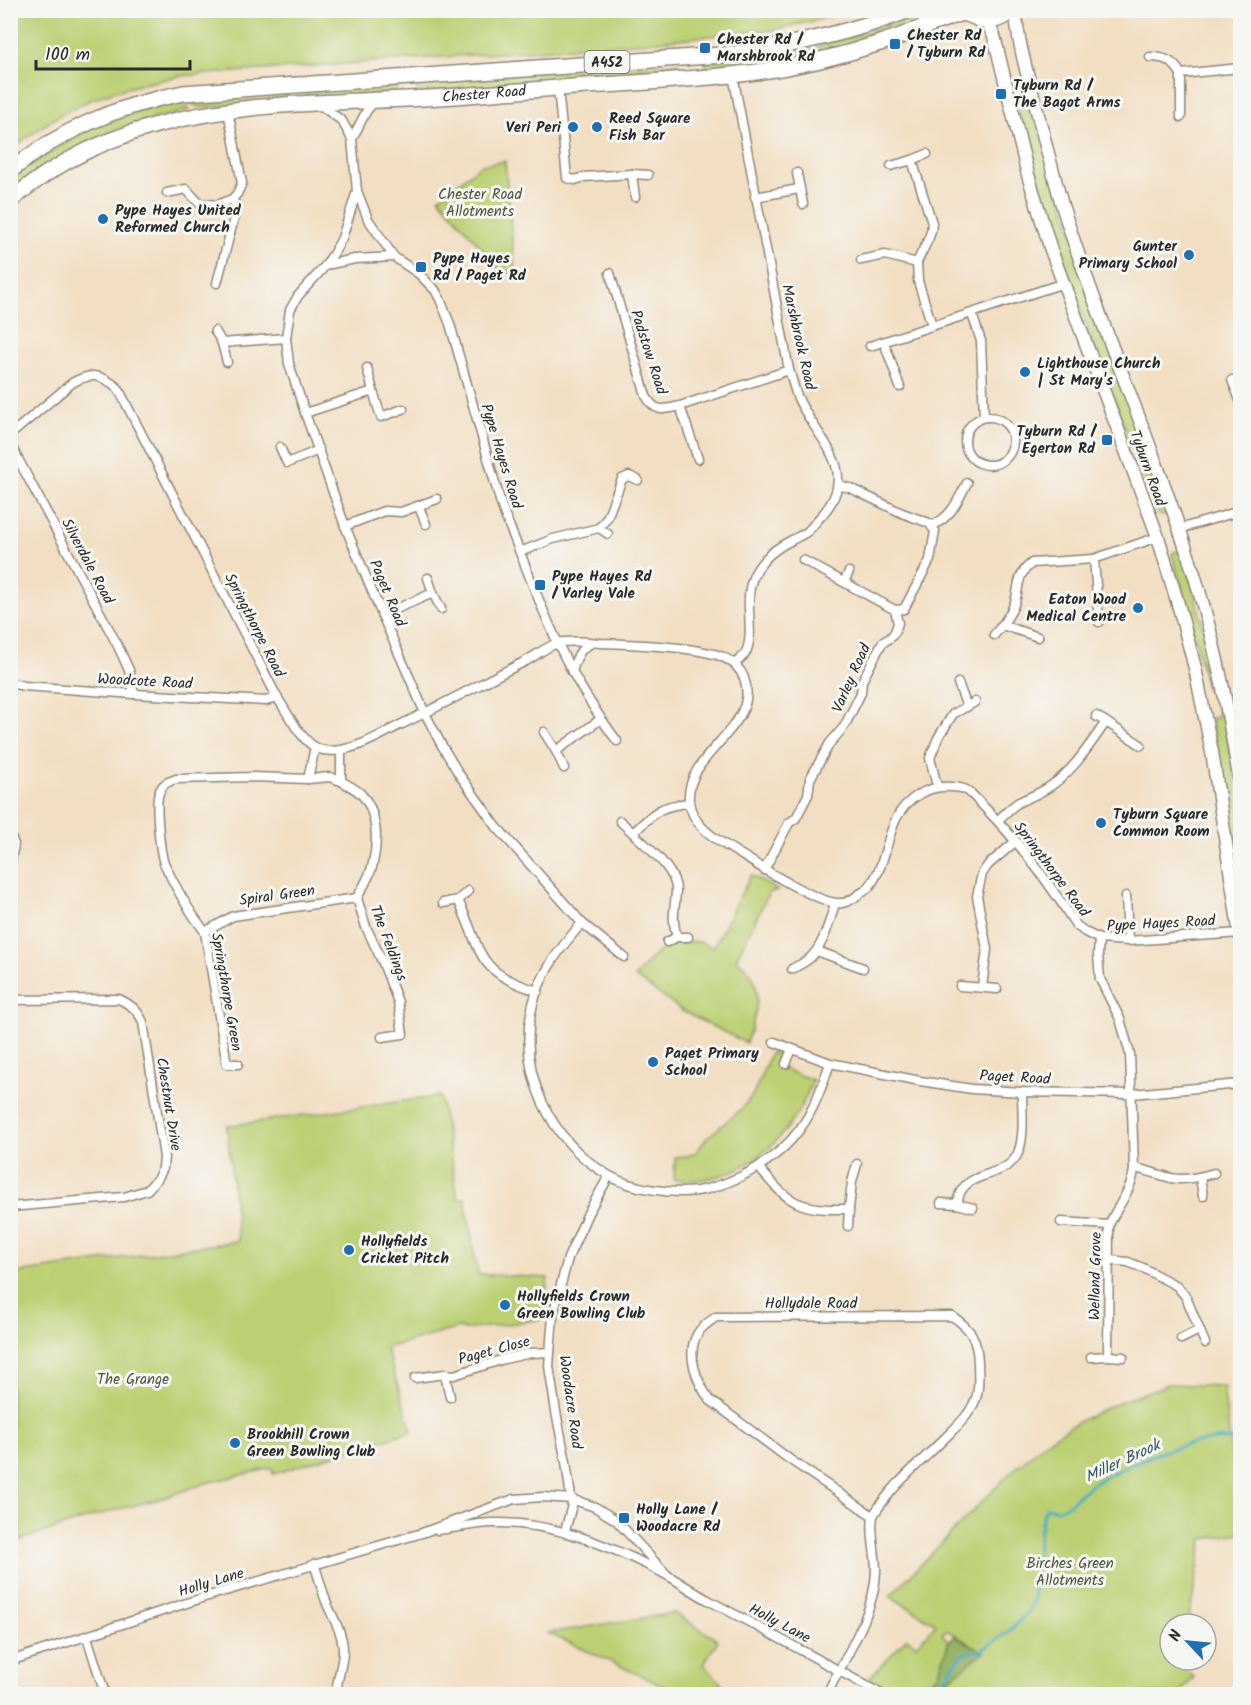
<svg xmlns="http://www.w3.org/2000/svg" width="1251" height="1705" font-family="Kalam,sans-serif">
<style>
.green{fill:#bcd073;stroke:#747e4f;stroke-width:1.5}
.forest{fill:#95b265;stroke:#606e48;stroke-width:1.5}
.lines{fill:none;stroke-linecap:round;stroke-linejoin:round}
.stream{stroke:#44acc4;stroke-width:3}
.street-casing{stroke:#8e8577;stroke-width:11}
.secondary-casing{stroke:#8e8577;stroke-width:15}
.highway-casing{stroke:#8e8577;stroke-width:18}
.street{stroke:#fff;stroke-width:8}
.secondary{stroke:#fff;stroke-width:12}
.highway{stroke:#fff;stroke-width:15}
.poi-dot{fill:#1f6fb2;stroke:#f6f6f2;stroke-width:2}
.labels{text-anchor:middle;stroke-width:6;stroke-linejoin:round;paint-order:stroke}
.shield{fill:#f6f6f2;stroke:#686867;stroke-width:1.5}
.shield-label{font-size:14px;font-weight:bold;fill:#2b2b2b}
.poi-label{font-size:15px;font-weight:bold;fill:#2b2b2b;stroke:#f6f6f2;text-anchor:start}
.street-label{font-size:15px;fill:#2b2b2b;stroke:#f6f6f2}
.park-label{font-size:15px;fill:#4f543d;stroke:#f6f6f2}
.water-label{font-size:16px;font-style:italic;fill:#345861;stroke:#f6f6f2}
</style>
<rect width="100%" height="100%" fill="#f6f6f2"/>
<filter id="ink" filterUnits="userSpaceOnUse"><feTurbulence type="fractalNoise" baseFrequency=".0167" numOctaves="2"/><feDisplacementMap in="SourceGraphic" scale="12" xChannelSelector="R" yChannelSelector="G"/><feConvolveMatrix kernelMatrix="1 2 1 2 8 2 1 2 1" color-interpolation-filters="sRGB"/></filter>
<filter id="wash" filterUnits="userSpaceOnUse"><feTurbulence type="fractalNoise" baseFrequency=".008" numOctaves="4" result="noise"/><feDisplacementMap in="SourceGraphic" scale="24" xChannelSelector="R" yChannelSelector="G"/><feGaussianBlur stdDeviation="1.35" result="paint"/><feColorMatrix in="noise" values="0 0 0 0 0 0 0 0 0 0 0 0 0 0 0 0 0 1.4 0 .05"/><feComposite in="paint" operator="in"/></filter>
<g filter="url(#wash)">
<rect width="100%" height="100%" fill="#f2dfc3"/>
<!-- green -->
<g class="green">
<path d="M11,10H854V11L775,30L624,44L179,76C158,81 136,85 116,91C78,102 41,125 11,150Z"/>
<path d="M908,17L911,26L828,53L772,64L706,71V62C744,58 783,55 820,46C850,38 879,28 908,17Z"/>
<polygon points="678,63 679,74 418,92 416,81"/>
<polygon points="394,83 397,86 396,92 307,99 306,89"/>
<path d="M1019,89L1026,91L1168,514L1164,516L1159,515C1106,377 1048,238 1014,93L1015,90Z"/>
<polygon points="287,91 288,99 200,108 189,102 189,98"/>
<path d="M179,101L190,110C162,117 132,122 105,134C71,150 41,172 11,193L10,179L19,172L88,129L116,118L167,102Z"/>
<polygon points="505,161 515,271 503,273 439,198 481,165"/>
<polygon points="1179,551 1184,553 1219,686 1207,690 1186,602 1172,555 1174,552"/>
<polygon points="1220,702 1223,703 1240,812 1240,887 1211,719 1218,715 1218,704"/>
<path d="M751,875L778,891L769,893L736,959C740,963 747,967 750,972C764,994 754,1021 746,1043L684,1012L635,977C649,961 662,943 685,942C697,941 702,942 713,948Z"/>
<path d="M771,1052L780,1056L778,1067L813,1080C796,1126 762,1167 711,1178C699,1181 687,1180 674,1180L675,1157L688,1156L696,1152L707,1138L743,1107L754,1093Z"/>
<polygon points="440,1096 458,1199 465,1198 478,1274 548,1278 542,1319 465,1330 459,1328 386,1348 412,1431 273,1474 272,1468 206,1483 163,1498 104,1513 11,1543 11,1274 238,1241 227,1126"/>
<polygon points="1169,1384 1223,1386 1240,1519 1240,1533 1203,1539 1188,1624 1170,1624 1170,1660 1182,1660 1181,1667 1194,1677 1179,1694 928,1694 984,1652 946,1630 942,1634 949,1641 938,1675 916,1694 898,1694 869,1678 907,1638 916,1645 936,1624 890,1596 1008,1475 1048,1440 1078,1422 1114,1404"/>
<polygon points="674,1613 718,1640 704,1664 731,1694 681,1694 548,1633"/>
</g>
<!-- forest -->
<polygon class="forest" points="955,1635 984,1652 928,1694 916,1694 938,1675 949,1641"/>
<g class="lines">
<!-- stream -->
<path class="stream" d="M922,1694L945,1678L962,1655L970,1652H979L1008,1632L1029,1611L1033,1601C1035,1582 1037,1518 1047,1507C1050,1508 1053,1509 1056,1509C1069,1509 1083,1489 1094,1483C1126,1465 1171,1445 1208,1441C1218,1439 1230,1440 1240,1439"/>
</g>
</g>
<g filter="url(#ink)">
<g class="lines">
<!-- street casing -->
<g class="street-casing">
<g id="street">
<path d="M1150,57C1165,57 1173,61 1181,74"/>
<path d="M733,75L789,370C792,379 794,388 797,396C815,438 862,469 823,514C818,519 813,526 808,531C803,535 797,537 792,540C776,548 764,557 755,573C741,600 757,632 745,654C742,657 738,661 735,664"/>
<polyline points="558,88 567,178 575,180 584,177 632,174 635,197"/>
<path d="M319,104L342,121L352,139L357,191L368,219L394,257L419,274L435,290L440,299L450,324L501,504L506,518C527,568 546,624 572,671C585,696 601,719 617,741"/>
<polyline points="1181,117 1181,74 1240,68"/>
<polyline points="352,139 367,110 375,101"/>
<path d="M912,160L932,223C932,238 922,249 917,263"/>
<polyline points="891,166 912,160 927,154"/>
<polyline points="797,173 803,204"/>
<polyline points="632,174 648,175"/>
<polyline points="357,191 342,238 335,251 326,265 298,296 290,310 286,338 289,364 305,413 345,526 382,615 425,713 441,744 459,774 496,826 582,923 624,957"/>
<polyline points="167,193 186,189 199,203 217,205 232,199"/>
<polyline points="755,197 799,189"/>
<polyline points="861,260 885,255 917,263 918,281 932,325"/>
<polyline points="326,265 355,259 394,257"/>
<path d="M610,273L646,396C655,413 664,410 680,406L789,370"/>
<polyline points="217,283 237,207 232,199 237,194 242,183 228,111"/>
<polyline points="972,314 981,341 984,417"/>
<polyline points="215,331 222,343"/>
<polyline points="884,342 900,387"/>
<polyline points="870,346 1064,283"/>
<polyline points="227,362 222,343 286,338"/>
<polyline points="1232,380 1240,400"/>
<polyline points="373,391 381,417 403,409"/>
<polyline points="680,406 698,459"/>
<polyline points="305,413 373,391 367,368"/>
<circle cx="989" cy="441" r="24"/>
<path d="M10,435L72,383C91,372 101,374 118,388L277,697C287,712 302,743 319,749C328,752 341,751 349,748C367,744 384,733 400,725C442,705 484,682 526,661C535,656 549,645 558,643C570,640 589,642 601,643C630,644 659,645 687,649C709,652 735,655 744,678C762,727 685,752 689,801C692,829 723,843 743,856C762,868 822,906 842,903C849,902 853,899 858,895C862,892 866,891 868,888C884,870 886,840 896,819C906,799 928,785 951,787C956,787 963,788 968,791C974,796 980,803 986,809C1020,843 1050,884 1076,925L1085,932L1099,939L1128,941L1240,933"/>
<polyline points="10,444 118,646 129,670 134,694"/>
<polyline points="280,447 287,463 319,450"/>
<polyline points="838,485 850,488 902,513 929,523 935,531 930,560 904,609 895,610"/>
<polyline points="419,507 426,524"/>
<polyline points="345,526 384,511 401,512 437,499"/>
<path d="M932,526C952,516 957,502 967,483"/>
<polyline points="599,528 608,534"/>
<polyline points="1179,529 1240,511"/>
<polyline points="520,552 553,539 599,528 607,518 622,479 629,476 638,480"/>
<polyline points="1094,559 1099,622"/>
<polyline points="803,560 895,610"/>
<polyline points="844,582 849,572"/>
<polyline points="433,593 441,609"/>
<polyline points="382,615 433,593 428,578"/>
<polyline points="1002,625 1038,637"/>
<path d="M994,635C1002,626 1011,614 1015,602C1020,585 1016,575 1032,563L1094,559L1158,537"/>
<path d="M572,672C576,659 578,650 590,644"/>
<polyline points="10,683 24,686 134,694 266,701 277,697"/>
<polyline points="958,683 967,707"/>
<polyline points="1096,716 1106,722"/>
<polyline points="544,732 556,751"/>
<path d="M341,750V781C348,785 356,789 361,794C378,811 378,842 373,863C371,875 363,887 357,898L366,927L383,963L398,1002L403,1034L382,1037"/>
<polyline points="564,768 556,751 601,719"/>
<polyline points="308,779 330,777 341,781"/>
<polyline points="937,786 930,758 938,738 953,714 975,702"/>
<path d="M998,820C1004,815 1011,807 1019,802C1030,797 1041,793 1052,785C1075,769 1090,744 1106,722L1141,745"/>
<polyline points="620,821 633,833"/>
<polyline points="10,835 14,844 10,867"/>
<polyline points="764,870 789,823 796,818 808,795 810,779 830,743 844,727 861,693 862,681 882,643 890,638 895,632 898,623 895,610"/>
<path d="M468,891L458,900C483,952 474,972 538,991"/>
<polyline points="1126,896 1128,941"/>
<polyline points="443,903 458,900"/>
<path d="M582,923C561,947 541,972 533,1004C516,1071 549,1140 608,1175C631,1189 670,1194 697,1191C711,1189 727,1183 740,1177C764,1165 784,1151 800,1129C814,1110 822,1086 830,1063"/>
<polyline points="205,932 233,916 357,898"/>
<polyline points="677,937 688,937"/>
<path d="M667,942L677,937C671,917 675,911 676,891C677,870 647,847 633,833C655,812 658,806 689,803"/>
<polyline points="817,951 863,968"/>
<path d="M792,969C797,966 804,963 809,959C824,946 829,922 835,904"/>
<polyline points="960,986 997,989"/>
<polyline points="982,987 987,949 977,896 982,874 988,865 1016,841"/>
<path d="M10,1000L119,999C131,1005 137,1009 143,1022L164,1157L163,1168L158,1178L147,1190L124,1197L10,1207"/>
<polyline points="774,1042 830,1063 920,1081 972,1089 1022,1092 1132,1094 1240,1084"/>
<path d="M238,1064H227L205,932C189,911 175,887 164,863C160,853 155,803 159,793C162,784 167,782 176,779L253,777L308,779L315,747"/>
<polyline points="786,1064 792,1049"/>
<path d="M759,1168C790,1205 800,1210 849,1209L852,1182L857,1164"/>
<path d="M1134,1168C1147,1170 1159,1175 1171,1178C1185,1181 1201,1177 1214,1173"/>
<polyline points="1200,1177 1203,1196"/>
<path d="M941,1203L957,1204C958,1200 959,1194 961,1191C972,1171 1008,1177 1018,1153C1025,1137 1022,1110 1022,1092"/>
<polyline points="957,1204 973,1208"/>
<polyline points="1061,1222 1109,1225"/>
<polyline points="848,1226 849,1209"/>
<polyline points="1109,1260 1128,1262 1143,1268 1177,1286 1186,1297 1205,1343"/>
<path d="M952,1316C971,1329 977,1338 978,1362C978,1373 980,1387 976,1398C971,1414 957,1426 945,1438C921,1462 891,1486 873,1516L789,1459L710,1400C697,1383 685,1353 698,1333C702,1326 709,1322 716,1317Z"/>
<polyline points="1181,1339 1199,1330"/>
<polyline points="1108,1356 1123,1357"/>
<path d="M1091,1357L1108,1356L1109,1225C1117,1206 1133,1189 1134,1168L1130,1054L1120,1019L1100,979L1098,955L1099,939"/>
<polyline points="445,1374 450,1397"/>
<polyline points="415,1378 445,1374 454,1375 504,1359 531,1353 550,1352"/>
<path d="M437,1530C455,1528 473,1524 491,1523C553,1521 611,1546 665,1574C680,1582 693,1592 708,1600C766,1631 824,1662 881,1694"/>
<polyline points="565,1531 572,1505 566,1462 556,1412 549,1366 553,1315 568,1258 588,1213 609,1176"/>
<path d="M314,1564C319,1577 322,1591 327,1604C334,1620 344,1635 343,1653C342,1666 337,1680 336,1694"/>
<polyline points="87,1637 105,1694"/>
<polyline points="10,1661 205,1597 422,1533 514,1499 543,1497 571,1499 595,1507 616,1520 667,1575"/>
<path d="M827,1694C845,1657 875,1613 876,1571C876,1552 870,1535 873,1516"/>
</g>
</g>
<!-- secondary casing -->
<g class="secondary-casing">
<g id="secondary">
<path d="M1017,10C1013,25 1030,85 1035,103C1044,138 1053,174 1063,208C1099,324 1149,434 1186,549C1212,626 1227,702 1240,783"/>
<polyline points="987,22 994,36 1028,175 1051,250 1158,537 1180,611 1195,668 1212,752 1240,935"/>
</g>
</g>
<!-- highway casing -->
<g class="highway-casing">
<g id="highway">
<path d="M969,10C981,28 999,21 1013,10"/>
<path d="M10,171C62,129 118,106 183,93L737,54C797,44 853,32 909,10"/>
<path id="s1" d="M10,201C123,103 267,105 407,99C458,97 509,91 559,88C617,84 674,81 731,75C782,70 832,59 880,43C907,35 932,23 959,14L965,13L972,16"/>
</g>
</g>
<!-- street -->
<use href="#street" class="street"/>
<!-- secondary -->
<use href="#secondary" class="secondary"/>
<!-- highway -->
<use href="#highway" class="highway"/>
</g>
</g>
<!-- markers -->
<g class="poi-dot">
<rect x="889" y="38" width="12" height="12" rx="3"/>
<rect x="699" y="42" width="12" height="12" rx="3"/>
<rect x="995" y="88" width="12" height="12" rx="3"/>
<circle cx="573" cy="127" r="6"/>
<circle cx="597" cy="127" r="6"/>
<circle cx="103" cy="219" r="6"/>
<circle cx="1189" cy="255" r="6"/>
<rect x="415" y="261" width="12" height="12" rx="3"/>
<circle cx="1025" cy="372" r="6"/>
<rect x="1101" y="434" width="12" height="12" rx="3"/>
<rect x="534" y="579" width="12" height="12" rx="3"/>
<circle cx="1138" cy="608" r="6"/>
<circle cx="1101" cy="823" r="6"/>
<circle cx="653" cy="1062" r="6"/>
<circle cx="349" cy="1250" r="6"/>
<circle cx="505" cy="1305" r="6"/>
<circle cx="235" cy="1443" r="6"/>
<rect x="618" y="1512" width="12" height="12" rx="3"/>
</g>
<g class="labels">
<!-- shield labels -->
<rect class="shield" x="584.5" y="51" width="45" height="22" rx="4.5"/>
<g class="shield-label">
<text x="607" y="67">A452</text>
</g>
<!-- poi labels -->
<g class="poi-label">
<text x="907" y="40">Chester Rd<tspan x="907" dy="17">/ Tyburn Rd</tspan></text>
<text x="717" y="44">Chester Rd /<tspan x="717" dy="17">Marshbrook Rd</tspan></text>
<text x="1013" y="90">Tyburn Rd /<tspan x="1013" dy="17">The Bagot Arms</tspan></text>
<text x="609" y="123">Reed Square<tspan x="609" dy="17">Fish Bar</tspan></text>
<text x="561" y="132" text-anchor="end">Veri Peri</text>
<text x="115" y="215">Pype Hayes United<tspan x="115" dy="17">Reformed Church</tspan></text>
<text x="1177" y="251" text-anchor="end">Gunter<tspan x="1177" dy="17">Primary School</tspan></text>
<text x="433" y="263">Pype Hayes<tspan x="433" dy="17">Rd / Paget Rd</tspan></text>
<text x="1037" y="368">Lighthouse Church<tspan x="1037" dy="17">| St Mary's</tspan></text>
<text x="1095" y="436" text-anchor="end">Tyburn Rd /<tspan x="1095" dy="17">Egerton Rd</tspan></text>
<text x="552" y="581">Pype Hayes Rd<tspan x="552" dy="17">/ Varley Vale</tspan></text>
<text x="1126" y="604" text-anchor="end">Eaton Wood<tspan x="1126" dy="17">Medical Centre</tspan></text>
<text x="1113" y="819">Tyburn Square<tspan x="1113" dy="17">Common Room</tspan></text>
<text x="665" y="1058">Paget Primary<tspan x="665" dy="17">School</tspan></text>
<text x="361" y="1246">Hollyfields<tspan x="361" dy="17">Cricket Pitch</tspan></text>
<text x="517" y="1301">Hollyfields Crown<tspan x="517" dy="17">Green Bowling Club</tspan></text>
<text x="247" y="1439">Brookhill Crown<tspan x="247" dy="17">Green Bowling Club</tspan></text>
<text x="636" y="1514">Holly Lane /<tspan x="636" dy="17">Woodacre Rd</tspan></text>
</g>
<!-- street labels -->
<g class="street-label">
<text dy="5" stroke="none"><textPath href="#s1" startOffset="496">Chester Road</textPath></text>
<text transform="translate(799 337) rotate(77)" y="5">Marshbrook Road</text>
<text transform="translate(649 352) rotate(72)" y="5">Padstow Road</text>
<text transform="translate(502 456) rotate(73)" y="5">Pype Hayes Road</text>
<text transform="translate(1148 468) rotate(70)" y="5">Tyburn Road</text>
<text transform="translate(88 561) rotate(62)" y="5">Silverdale Road</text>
<text transform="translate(388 593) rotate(67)" y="5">Paget Road</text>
<text transform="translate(255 625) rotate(63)" y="5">Springthorpe Road</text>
<text transform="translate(851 678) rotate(-66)" y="5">Varley Road</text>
<text transform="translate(145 681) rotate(3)" y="5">Woodcote Road</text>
<text transform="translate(1052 869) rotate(53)" y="5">Springthorpe Road</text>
<text transform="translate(277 895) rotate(-8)" y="5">Spiral Green</text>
<text transform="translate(1161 923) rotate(-3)" y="5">Pype Hayes Road</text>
<text transform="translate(389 943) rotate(69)" y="5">The Feldings</text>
<text transform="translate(227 992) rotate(80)" y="5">Springthorpe Green</text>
<text transform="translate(1015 1077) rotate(3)" y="5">Paget Road</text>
<text transform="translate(169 1104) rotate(81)" y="5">Chestnut Drive</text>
<text transform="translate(1095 1276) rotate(-89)" y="5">Welland Grove</text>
<text x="811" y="1308">Hollydale Road</text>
<text transform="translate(494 1350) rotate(-15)" y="5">Paget Close</text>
<text transform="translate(571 1402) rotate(82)" y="5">Woodacre Road</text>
<text transform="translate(211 1582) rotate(-17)" y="5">Holly Lane</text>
<text transform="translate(780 1623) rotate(28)" y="5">Holly Lane</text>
</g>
<!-- park labels -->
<g class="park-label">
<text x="480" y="199">Chester Road<tspan x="480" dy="17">Allotments</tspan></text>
<text x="133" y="1384">The Grange</text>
<text x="1070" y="1568">Birches Green<tspan x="1070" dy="17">Allotments</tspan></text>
</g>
<!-- water labels -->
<g class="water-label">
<text transform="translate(1122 1460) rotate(-25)" y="6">Miller Brook</text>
</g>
</g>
<!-- margin -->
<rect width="1251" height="1705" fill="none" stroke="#f6f6f2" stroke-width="36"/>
<!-- north arrow -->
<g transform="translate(1188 1642) rotate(296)"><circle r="28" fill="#f6f6f2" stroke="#a5a5a2" stroke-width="1.5"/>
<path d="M0-4.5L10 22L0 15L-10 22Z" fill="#1f6fb2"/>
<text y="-9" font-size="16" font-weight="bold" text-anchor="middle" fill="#2b2b2b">N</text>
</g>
<!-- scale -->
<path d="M36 60v9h154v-9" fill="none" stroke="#2b2b2b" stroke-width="3"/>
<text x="45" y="60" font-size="18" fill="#2b2b2b" stroke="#f6f6f2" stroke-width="4.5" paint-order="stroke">100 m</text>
</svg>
